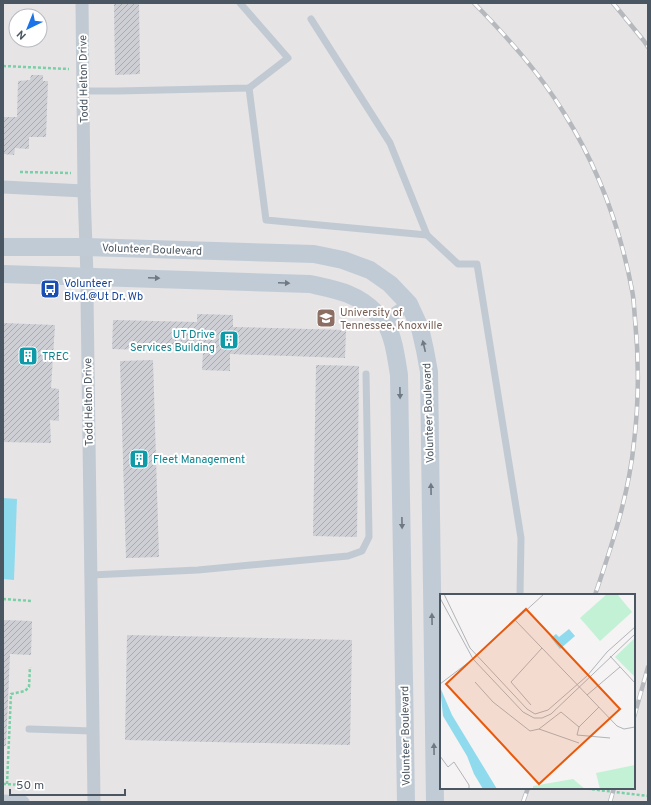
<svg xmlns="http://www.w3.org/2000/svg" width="651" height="805" font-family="Overpass,sans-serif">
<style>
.education{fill:#e6e4e5;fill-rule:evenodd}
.water{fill:#90daee}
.building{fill:url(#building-hatch)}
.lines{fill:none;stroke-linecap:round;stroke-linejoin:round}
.path{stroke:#7ad0a6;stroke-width:2.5;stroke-dasharray:3 2;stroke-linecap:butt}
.lane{stroke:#c1cad2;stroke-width:7}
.street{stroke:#c1cad2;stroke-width:13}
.secondary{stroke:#c1cbd6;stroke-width:18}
.rail-casing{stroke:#b5b8bd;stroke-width:4.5}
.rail{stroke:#fff;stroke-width:3;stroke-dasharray:9;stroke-linecap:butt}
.oneway{fill:#6e7984}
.labels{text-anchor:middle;stroke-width:4;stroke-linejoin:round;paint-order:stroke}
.street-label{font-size:11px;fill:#4a5661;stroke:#fff}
.transit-label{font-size:11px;fill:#164399;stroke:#fff;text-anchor:start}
.education-label{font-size:11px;fill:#785e54;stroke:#fff;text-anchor:start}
.culture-label{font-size:11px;fill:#0d838f;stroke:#fff;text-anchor:start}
.inset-road{fill:none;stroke:#b1b4b9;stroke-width:1}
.view{fill:#e8590c;fill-opacity:0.15;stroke:#e8590c;stroke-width:2}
.inset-edge{fill:none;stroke:#4a5661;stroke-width:2}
</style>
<defs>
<pattern id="building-hatch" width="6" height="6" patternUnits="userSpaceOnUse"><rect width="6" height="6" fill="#cdcfd5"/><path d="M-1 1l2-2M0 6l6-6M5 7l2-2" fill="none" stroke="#a8abb0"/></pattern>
</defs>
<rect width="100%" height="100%" fill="#f5f3f3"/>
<!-- education -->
<path class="education" d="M3,3H648V802H3ZM16,16H40V40H16ZM441,595H634V788H441Z"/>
<!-- water -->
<polygon class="water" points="3,498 17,499 14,580 3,579"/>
<!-- building -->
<g class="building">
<polygon points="114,3 139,3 140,74 115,75"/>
<polygon points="31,75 43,75 43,81 48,81 46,137 29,137 29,149 15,148 14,155 3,154 3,117 17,117 18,81 30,80"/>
<polygon points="197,314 233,315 233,327 346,330 345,358 230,354 230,371 202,370 203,352 112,349 113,320 197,322"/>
<polygon points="3,323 55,325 51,388 59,389 59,421 50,420 51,443 3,442"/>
<polygon points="153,360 159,557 126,558 120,361"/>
<polygon points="316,365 359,366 357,537 313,536"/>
<polygon points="3,620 32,621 31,655 10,654 6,746 3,746"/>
<polygon points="127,635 352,640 350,745 125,740"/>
</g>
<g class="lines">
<!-- path -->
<g class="path">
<polyline points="3,66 69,69"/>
<polyline points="20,172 71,173"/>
<polyline points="3,599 32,601"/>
<polyline points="3,784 28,785"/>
<polyline points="7,784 11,694 25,691 29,687 30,667"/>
<polyline points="582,788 648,796"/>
</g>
<!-- lane -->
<g class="lane">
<polyline points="249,88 266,220 427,235 390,143 311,19"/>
<polyline points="83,91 118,91 249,88 288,58 240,3"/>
<polyline points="427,235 458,264 477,264 521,538 520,595"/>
<polyline points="91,575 198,570 348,556 362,551 369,537 366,374"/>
<polyline points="29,729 93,731"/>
</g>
<!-- street -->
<g class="street">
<polyline points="82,3 84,191 87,276 87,296 94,802"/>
<polyline points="3,187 84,191"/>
<polyline points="384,321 409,304"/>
<polyline points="3,801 23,802"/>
</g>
<!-- secondary -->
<g class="secondary">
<polyline points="3,247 86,247 314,254 343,260 370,270 390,284 409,304 420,328 425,350 429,372 435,802"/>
<path d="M3,274L310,284C337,290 357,293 376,313C379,316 383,319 385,322C394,338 396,357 399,375L406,802"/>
</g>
<!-- rail casing -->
<g class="rail-casing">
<g id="rail">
<path d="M474,3C507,37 539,72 564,113C598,167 620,227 632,290C634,299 634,309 635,319C639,360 639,401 634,442C629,494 612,545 595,595"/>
<polyline points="613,3 644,41 648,47"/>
<polyline points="634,717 648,667"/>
<polyline points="523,802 528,788"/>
<polyline points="610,802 614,788"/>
</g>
</g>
<!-- rail -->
<use href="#rail" class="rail"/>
</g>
<!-- one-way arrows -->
<defs><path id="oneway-solid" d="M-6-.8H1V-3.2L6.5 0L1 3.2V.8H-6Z"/></defs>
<g class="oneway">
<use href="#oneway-solid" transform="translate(154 278) rotate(2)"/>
<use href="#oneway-solid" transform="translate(284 283) rotate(2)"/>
<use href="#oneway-solid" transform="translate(424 346) rotate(-103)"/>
<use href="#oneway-solid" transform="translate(400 393) rotate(89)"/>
<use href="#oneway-solid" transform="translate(431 489) rotate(-91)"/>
<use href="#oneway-solid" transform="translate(402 523) rotate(89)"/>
<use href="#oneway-solid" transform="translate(432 619) rotate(-91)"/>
<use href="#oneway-solid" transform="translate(434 749) rotate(-91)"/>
</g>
<!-- icons -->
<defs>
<g id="bus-square" transform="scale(1)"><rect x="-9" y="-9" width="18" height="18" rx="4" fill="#1a4fb4" stroke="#fff"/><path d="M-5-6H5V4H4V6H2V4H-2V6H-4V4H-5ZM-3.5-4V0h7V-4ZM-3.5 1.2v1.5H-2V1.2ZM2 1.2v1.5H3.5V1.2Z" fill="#fff"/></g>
<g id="university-square" transform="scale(1)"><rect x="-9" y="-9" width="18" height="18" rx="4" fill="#8d6e63" stroke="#fff"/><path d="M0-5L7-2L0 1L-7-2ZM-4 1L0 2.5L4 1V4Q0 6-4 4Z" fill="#fff"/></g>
<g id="building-square" transform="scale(1)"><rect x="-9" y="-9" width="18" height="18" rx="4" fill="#0f9aa8" stroke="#fff"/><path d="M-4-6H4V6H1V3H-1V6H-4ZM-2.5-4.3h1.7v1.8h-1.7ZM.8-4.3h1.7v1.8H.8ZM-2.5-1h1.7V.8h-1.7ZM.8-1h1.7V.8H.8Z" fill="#fff"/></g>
</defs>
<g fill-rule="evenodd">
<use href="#bus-square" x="50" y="289"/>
<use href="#university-square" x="326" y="318"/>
<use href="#building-square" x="229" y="340"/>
<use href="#building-square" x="28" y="356"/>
<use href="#building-square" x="139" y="459"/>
</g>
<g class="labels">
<!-- street labels -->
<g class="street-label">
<text transform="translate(83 79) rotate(-91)" y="4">Todd Helton Drive</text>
<text transform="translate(152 249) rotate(2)" y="4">Volunteer Boulevard</text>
<text transform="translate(88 402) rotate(-91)" y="4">Todd Helton Drive</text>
<text transform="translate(428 413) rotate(-92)" y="4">Volunteer Boulevard</text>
<text transform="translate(405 736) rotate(-91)" y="4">Volunteer Boulevard</text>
</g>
<!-- transit labels -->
<g class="transit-label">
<text x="64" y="287">Volunteer<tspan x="64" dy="13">Blvd.@Ut Dr. Wb</tspan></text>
</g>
<!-- education labels -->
<g class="education-label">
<text x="340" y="316">University of<tspan x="340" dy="13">Tennessee, Knoxville</tspan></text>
</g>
<!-- culture labels -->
<g class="culture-label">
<text x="215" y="338" text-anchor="end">UT Drive<tspan x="215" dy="13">Services Building</tspan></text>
<text x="42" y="360">TREC</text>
<text x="153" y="463">Fleet Management</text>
</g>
</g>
<!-- overview -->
<g transform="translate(440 594)">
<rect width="195" height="195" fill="#f5f3f3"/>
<path d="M195,171V195H160L156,179ZM133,185L145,195H93V192Z" fill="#c3f1d5"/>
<path d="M167,0H177L192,18L160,47L140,24ZM195,44V83L175,63Z" fill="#c3f1d5"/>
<path d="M129,35L135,42L120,55L111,44L116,40L119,43ZM0,93L12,121L57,195H43L34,180L27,162L3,122Z" fill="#90daee"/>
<path class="inset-road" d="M4,0L30,54L87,115L95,120L108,116L147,82L167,58L195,33M0,4L33,65L83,118L94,124H102L111,120L195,40M75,26L177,132L184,135L195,133M170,62L195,89M35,88L53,108L90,137L99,135M0,90L33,65L104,0M147,101L180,73M91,111L71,88L102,54M159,113L139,133L137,141L170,144M139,133L121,118L99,135L139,149M0,162L8,173L14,168L29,191V195"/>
<path class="view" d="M86,15L180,115L99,190L6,90Z"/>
<rect width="195" height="195" class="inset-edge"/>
</g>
<!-- border -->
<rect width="651" height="805" fill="none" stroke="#4a5661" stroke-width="8"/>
<!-- north arrow -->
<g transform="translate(28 28) rotate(223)"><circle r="19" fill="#ffffff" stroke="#b7bbc0"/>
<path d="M0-3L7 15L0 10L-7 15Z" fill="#1a73e8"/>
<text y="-6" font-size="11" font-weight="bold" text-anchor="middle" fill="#4a5661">N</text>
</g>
<!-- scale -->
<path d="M10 789v6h115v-6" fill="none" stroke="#4a5661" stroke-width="2"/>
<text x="16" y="789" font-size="12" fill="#4a5661" stroke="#ffffff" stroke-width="3" paint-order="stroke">50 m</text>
</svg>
